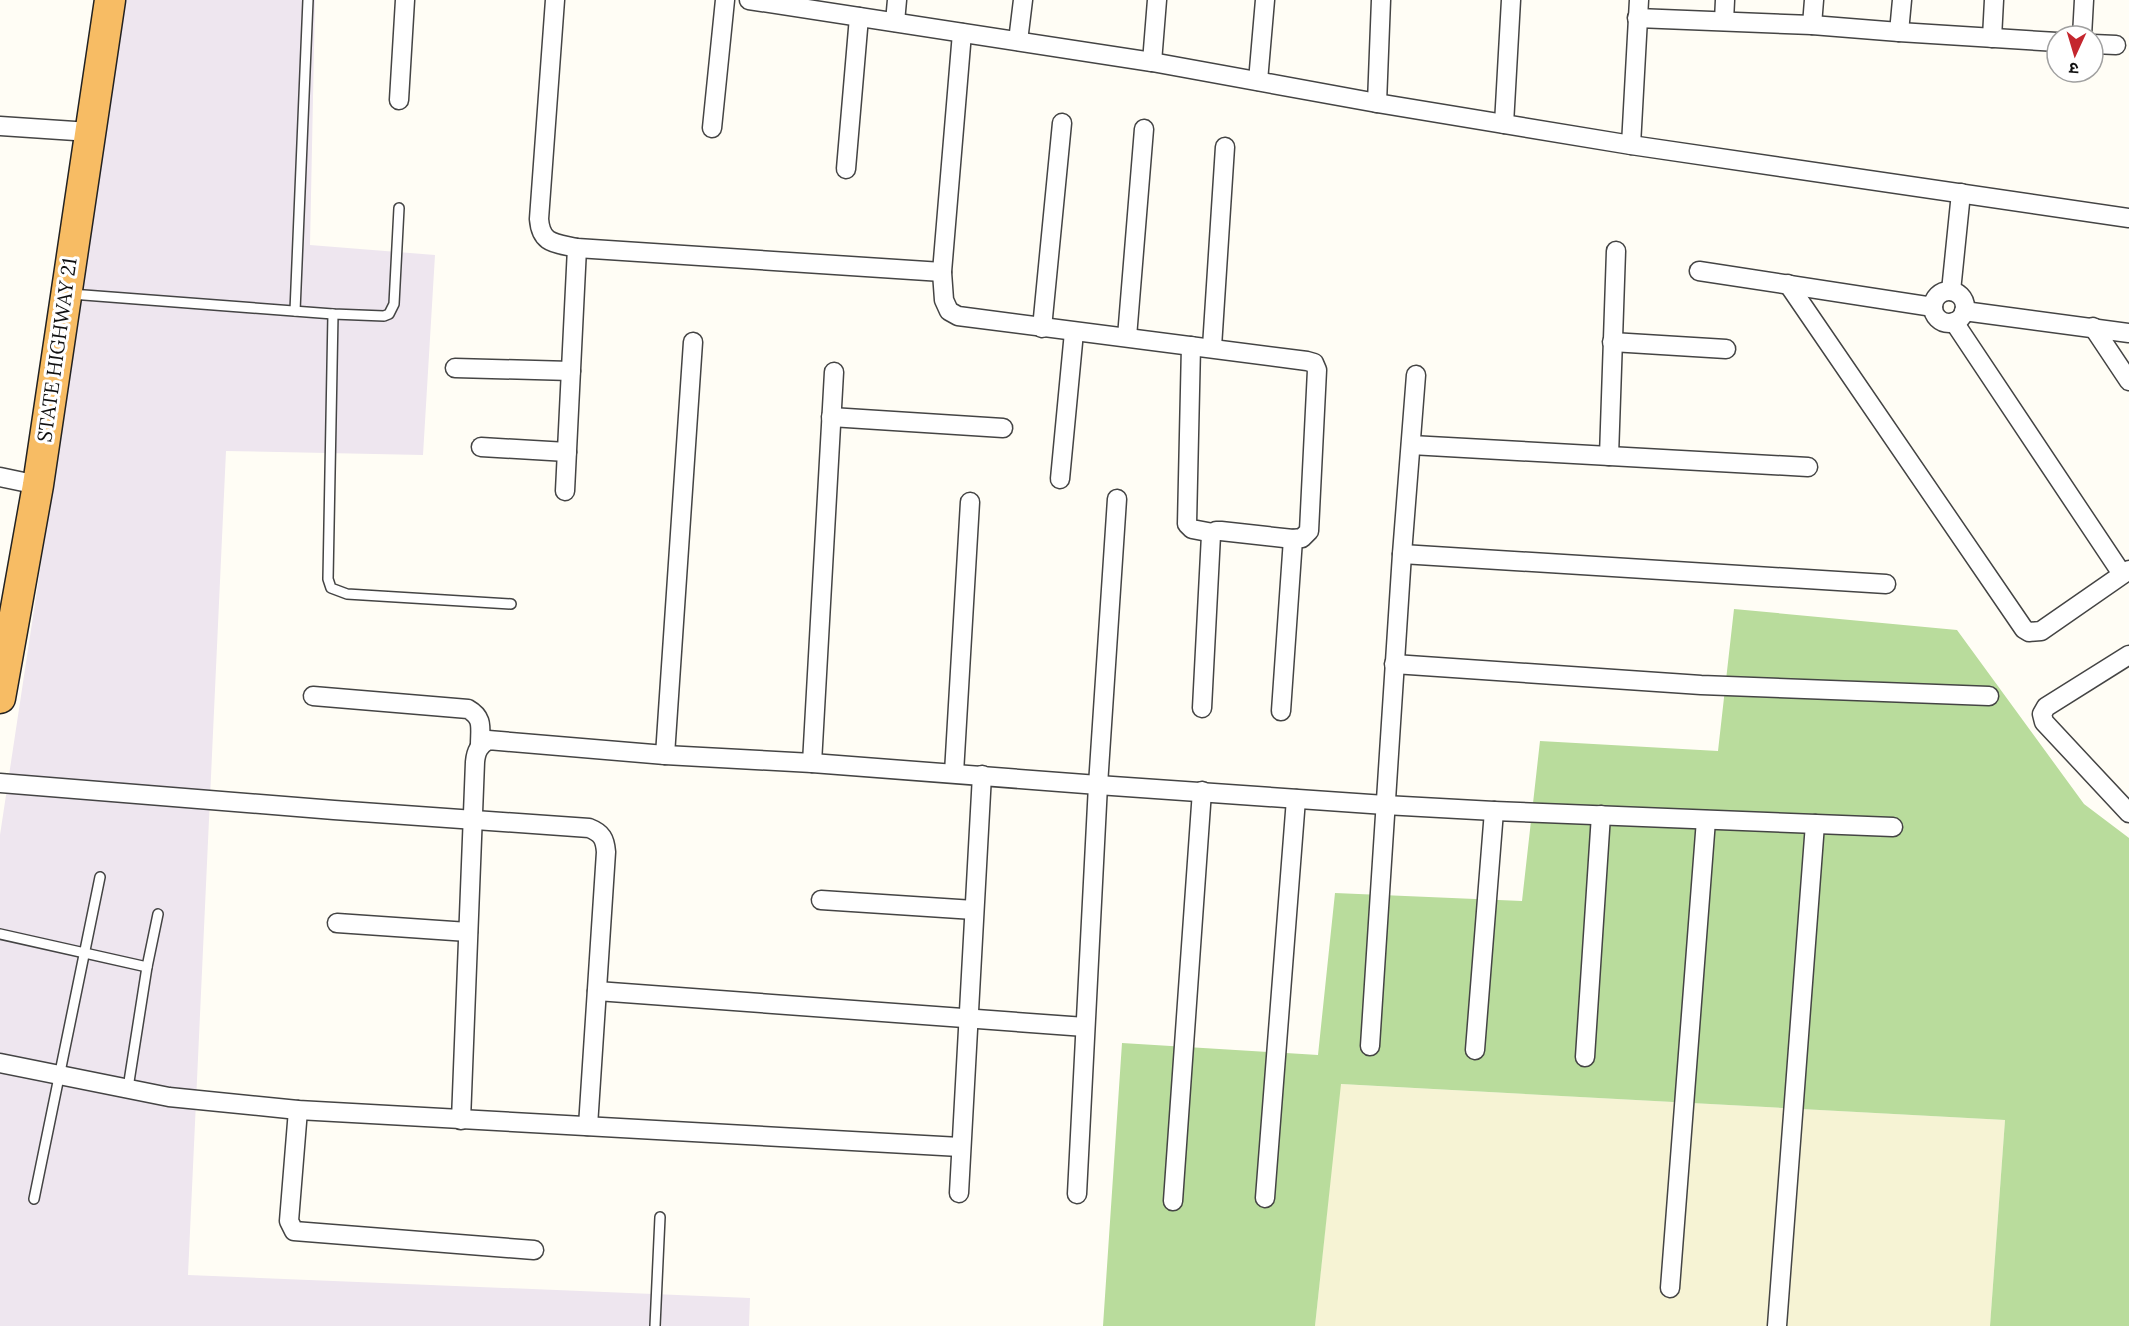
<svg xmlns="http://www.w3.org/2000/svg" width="2129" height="1326" font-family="Lora,'Noto Sans Devanagari',serif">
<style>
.industrial{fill:#eee6ef}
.farmland{fill:#f6f3d4}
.forest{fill:#b9dc9c}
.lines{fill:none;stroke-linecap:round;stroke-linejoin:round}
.service-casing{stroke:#444;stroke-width:12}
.minor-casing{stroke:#444;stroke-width:21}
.trunk-casing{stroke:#222;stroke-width:33}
.service{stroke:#fff;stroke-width:9}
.minor{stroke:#fff;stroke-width:18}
.trunk{stroke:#f7bc64;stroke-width:30}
.labels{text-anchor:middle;stroke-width:6;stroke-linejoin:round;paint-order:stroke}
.street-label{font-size:20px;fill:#111;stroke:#fff}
</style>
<rect width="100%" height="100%" fill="#fffdf5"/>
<!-- industrial -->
<polygon class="industrial" points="126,0 315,0 310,245 435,255 423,455 226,451 188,1275 750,1298 749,1326 0,1326 0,835"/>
<!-- farmland -->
<polygon class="farmland" points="1340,1084 2005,1120 1990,1326 1315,1326"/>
<!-- forest -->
<polygon class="forest" points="1734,609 1957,630 2084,804 2129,838 2129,1326 1990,1326 2005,1120 1341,1084 1315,1326 1103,1326 1122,1043 1318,1055 1335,893 1522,901 1540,741 1718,751"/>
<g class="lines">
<!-- service casing -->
<g class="service-casing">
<g id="service">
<polyline points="71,294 333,314 384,316 389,314 394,304 399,208"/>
<polyline points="295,311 308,0"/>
<polyline points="333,314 328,579 331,588 347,594 511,604"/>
<polyline points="0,934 147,967"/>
<polyline points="128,1088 147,967 158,914"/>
<polyline points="34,1199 100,877"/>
<polyline points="655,1326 660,1217"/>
</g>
</g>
<!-- minor casing -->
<g class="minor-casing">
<g id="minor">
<path d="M555,0L539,219C541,245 556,243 577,248L942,272"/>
<polyline points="749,0 1152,62 1377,103 1631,145 2129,218"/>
<polyline points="1637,18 1812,25 1899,32 2057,42"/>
<polyline points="1724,21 1725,0"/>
<polyline points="895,22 897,0"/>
<polyline points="1812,25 1814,0"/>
<polyline points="1899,32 1902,0"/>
<polyline points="962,33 942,272 944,300 949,311 958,316 1307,361 1314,363 1317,370 1309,531 1302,538 1293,539 1221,531 1216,531 1211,535 1202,708"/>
<polyline points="2082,36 2084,0"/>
<polyline points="1992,38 1994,0"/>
<polyline points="1018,41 1023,0"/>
<polyline points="2093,44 2116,45"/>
<polyline points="1152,62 1157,0"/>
<polyline points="1258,81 1265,0"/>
<polyline points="399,100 405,0"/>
<polyline points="1377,103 1381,0"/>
<polyline points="1504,124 1511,0"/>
<polyline points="0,126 90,132"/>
<polyline points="712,128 725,0"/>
<polyline points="1631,145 1639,0"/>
<polyline points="846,169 859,17"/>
<polyline points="1699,271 1933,307"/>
<polyline points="1788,284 2024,629 2029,632 2041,631 2129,570"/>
<polyline points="1951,291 1961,193"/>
<circle cx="1949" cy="307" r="16"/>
<polyline points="1964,311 2129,333"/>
<polyline points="1954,322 2122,574"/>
<polyline points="2093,327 2129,381"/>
<polyline points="1042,328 1062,123"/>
<polyline points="1127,337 1144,129"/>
<polyline points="1612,342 1726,349"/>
<polyline points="1191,346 1187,524 1192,529 1213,533"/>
<polyline points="1212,347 1225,147"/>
<polyline points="455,368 571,371"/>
<polyline points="831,417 1003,428"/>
<polyline points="1411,445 1808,467"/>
<polyline points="481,447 567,452"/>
<polyline points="1609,456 1616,251"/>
<polyline points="0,477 38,485"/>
<polyline points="1060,479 1074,332"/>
<polyline points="565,491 577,248"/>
<polyline points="1402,554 1886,584"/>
<polyline points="2129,655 2046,707 2042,714 2044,722 2129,813"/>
<polyline points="1394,664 1701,685 1989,696"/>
<path d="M313,696L468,709C484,718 480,728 480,745"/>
<polyline points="1281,711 1293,539"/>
<polyline points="665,755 693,342"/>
<polyline points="812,763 834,372"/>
<polyline points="954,773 970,502"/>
<path d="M0,783L334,810L589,828C602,833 605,839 606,852L588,1126"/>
<polyline points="821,900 974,910"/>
<polyline points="337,923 468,932"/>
<polyline points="597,991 1085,1027"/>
<polyline points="1370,1046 1402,554 1416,375"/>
<polyline points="1475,1050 1494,811"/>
<polyline points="1585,1057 1601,815"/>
<polyline points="0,1063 169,1097 298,1110 960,1147"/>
<polyline points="298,1110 289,1221 294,1231 534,1250"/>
<path d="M461,1120L475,762C476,751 479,746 488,740L665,755L812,763L1098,785L1385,805L1494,811L1893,827"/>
<polyline points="959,1193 982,775"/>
<polyline points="1077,1194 1098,785 1117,499"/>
<polyline points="1265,1198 1296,799"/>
<polyline points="1173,1201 1202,791"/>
<polyline points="1670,1288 1706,820"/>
<polyline points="1777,1326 1815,824"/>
</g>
</g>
<!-- trunk casing -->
<g class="trunk-casing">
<polyline id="trunk" points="0,698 38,485 110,0"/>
</g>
<!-- service -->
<use href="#service" class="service"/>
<!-- minor -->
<use href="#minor" class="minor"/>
<!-- trunk -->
<use href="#trunk" class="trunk"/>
</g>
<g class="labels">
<!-- street labels -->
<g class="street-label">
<text transform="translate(57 350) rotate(-82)" y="7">STATE HIGHWAY 21</text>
</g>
</g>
<!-- north arrow -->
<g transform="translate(2075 54) rotate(184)"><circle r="28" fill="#ffffff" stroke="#a0a0a0" stroke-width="1.5"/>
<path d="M0-4.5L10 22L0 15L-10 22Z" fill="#c4262e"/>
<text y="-9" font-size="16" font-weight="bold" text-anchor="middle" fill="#111111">उ</text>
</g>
</svg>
